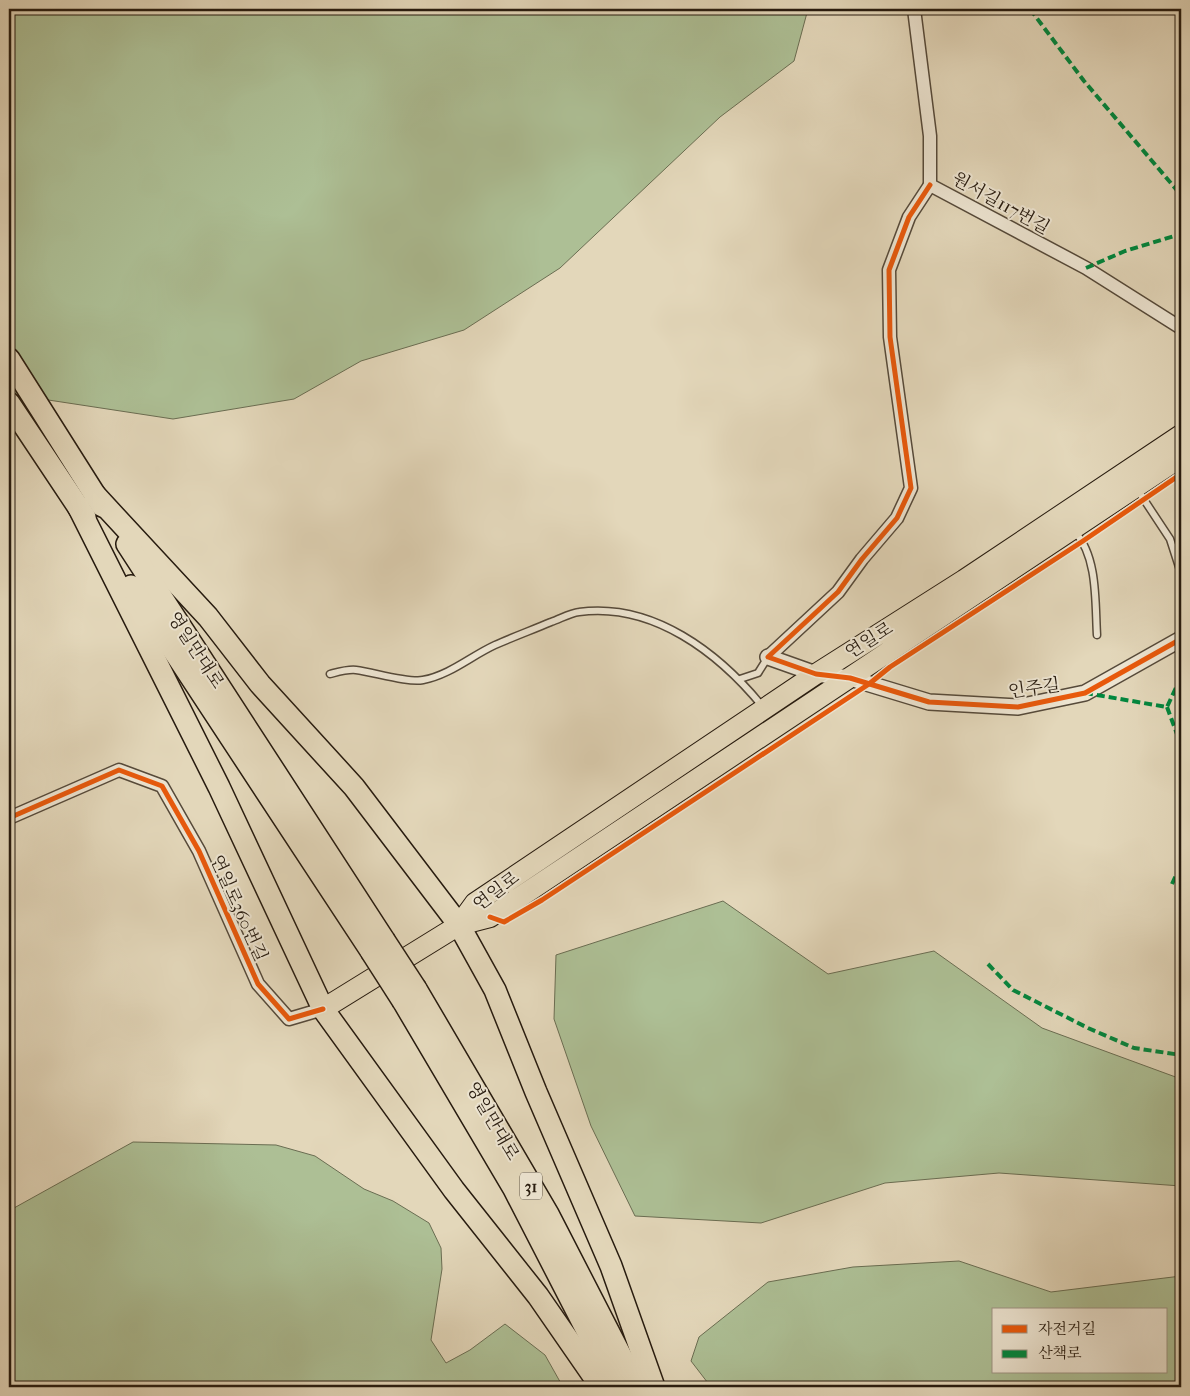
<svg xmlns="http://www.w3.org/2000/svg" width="1190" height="1396" font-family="'IM FELL French Canon','Noto Serif KR',serif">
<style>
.green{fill:#adbf95;stroke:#6a6d52;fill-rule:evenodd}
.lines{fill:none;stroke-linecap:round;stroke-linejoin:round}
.service-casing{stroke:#564a3a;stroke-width:9}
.minor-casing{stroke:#564a3a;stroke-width:15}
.tertiary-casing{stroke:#564a3a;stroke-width:18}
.primary-casing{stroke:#271b0f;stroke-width:22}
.trunk-casing{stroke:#271b0f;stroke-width:24}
.service{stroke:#ede5d2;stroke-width:6}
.minor{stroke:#ede5d2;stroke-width:12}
.tertiary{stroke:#ede5d2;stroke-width:15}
.primary{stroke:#e3d7ba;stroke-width:20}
.trunk{stroke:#e3d7ba;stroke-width:21}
.trunk-bridge-casing{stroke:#271b0f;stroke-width:24;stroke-linecap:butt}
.trunk-bridge{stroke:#e3d7ba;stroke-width:21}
.quiet{stroke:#00873e;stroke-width:4;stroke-dasharray:8 4;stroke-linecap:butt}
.cycleway-casing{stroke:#ede5d2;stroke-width:8}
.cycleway{stroke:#e8590c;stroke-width:5}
.labels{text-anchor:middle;stroke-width:4;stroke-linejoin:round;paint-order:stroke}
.shield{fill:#ede5d2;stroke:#62584a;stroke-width:1}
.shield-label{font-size:16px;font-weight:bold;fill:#271b0f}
.street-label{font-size:18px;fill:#271b0f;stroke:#ede5d2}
</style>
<rect width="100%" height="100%" fill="#e3d7ba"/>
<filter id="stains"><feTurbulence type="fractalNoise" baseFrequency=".004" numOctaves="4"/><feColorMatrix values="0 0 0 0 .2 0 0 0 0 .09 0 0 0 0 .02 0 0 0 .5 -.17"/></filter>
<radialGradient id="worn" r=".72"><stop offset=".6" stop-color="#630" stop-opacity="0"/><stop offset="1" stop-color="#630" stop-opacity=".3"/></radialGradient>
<!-- green -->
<g class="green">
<polygon points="9,9 808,9 794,61 720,117 560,268 464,330 361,361 294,399 173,419 9,394"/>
<polygon points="723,901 828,974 934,951 1042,1028 1181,1079 1181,1186 999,1173 885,1183 761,1223 635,1216 591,1126 554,1019 556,955"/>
<polygon points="133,1142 276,1145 315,1156 364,1189 393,1201 429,1223 441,1248 442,1269 431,1340 446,1363 470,1350 505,1324 545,1355 563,1387 9,1387 9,1215 14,1208"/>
<path d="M959,1261L1051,1292L1181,1276V1387H711L691,1361L699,1337L768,1282L853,1267ZM994,1310H1166V1372H994Z"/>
</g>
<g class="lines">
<!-- service casing -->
<g class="service-casing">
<g id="service">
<polyline points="1137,489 1170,539 1181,573"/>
<path d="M1075,532C1098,557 1095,603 1097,635"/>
<path d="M330,674C338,672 348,669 356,670C373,672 408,683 423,680C450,675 471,656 495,645C513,637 532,630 551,622C560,619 570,613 579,612C653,602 719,653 763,707"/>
<polyline points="740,679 758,673 768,657"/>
</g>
</g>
<!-- minor casing -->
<g class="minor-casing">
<g id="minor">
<polyline points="914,9 930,136 930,185 1086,268 1181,328"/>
<polyline points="768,657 838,592 862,559 897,518 911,488 890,337 889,270 909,217 930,185"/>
<polyline points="9,818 119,770 162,786 199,851 258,984 289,1019 323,1009"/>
</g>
</g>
<!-- tertiary casing -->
<g class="tertiary-casing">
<polyline id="tertiary" points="768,657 816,674 850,678 929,702 1018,707 1085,693 1181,639"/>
</g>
<!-- primary casing -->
<g class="primary-casing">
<g id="primary">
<polyline points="1181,435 964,580 816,674 475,903 459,925 490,917 1181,457"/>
<polyline points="323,1009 459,925"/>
</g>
</g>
<!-- trunk casing -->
<g class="trunk-casing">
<g id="trunk">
<polyline points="9,359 102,506"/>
<polyline points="9,403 85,517"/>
<polyline points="95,495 208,617 260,684 354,787 459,925 495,990 536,1092 611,1266 654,1387"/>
<polyline points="78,506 219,787 323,1009 454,1190 538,1296 601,1387"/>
<polyline points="127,544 384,940"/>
<polyline points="131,586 371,951"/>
<polyline points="416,989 548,1214 637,1387"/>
<polyline points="403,1001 514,1189 616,1387"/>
</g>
</g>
<!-- service -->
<use href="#service" class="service"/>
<!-- minor -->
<use href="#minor" class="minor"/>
<!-- tertiary -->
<use href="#tertiary" class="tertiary"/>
<!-- primary -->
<use href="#primary" class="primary"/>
<!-- trunk -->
<use href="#trunk" class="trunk"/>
<!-- trunk-bridge casing -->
<g class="trunk-bridge-casing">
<g id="trunk-bridge">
<polyline points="384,940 416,989"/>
<polyline points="371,951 403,1001"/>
</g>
</g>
<!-- trunk-bridge -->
<use href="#trunk-bridge" class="trunk-bridge"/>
<!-- quiet -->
<g class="quiet">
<polyline points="1030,9 1084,81 1181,195"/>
<polyline points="1086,268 1125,251 1181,234"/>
<polyline points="1085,693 1167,707 1181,677"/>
<polyline points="1167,707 1181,745"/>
<polyline points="1172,884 1181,864"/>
<polyline points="988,964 1013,990 1088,1028 1134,1048 1181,1055"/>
</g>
<!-- cycleway casing -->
<g class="cycleway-casing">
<g id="cycleway">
<polyline points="930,185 909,217 889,270 890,337 911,488 897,518 862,559 838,592 768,657 816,674 850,678 929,702 1018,707 1085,693 1181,639"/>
<polyline points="9,818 119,770 162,786 199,851 258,984 289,1019 323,1009"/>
<polyline points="490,917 504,922 542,900 869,684 890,667 1083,541 1181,474"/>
</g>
</g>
<!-- cycleway -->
<use href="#cycleway" class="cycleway"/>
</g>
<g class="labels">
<!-- shield labels -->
<rect class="shield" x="520" y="1172.5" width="22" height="27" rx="4"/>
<g class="shield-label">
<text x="531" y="1192">31</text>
</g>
<!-- street labels -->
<g class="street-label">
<text transform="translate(1001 203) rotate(29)" y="6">원서길117번길</text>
<text transform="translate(869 640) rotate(-32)" y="6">연일로</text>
<text transform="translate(196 650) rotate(57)" y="6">영일만대로</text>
<text transform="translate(1034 688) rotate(-8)" y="6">인주길</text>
<text transform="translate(496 891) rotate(-37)" y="6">연일로</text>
<text transform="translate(239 908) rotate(66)" y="6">연일로360번길</text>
<text transform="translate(493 1121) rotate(60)" y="6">영일만대로</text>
</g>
</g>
<!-- margin -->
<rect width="1190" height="1396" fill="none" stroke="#e3d7ba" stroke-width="30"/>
<rect x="10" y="10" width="1170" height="1376" fill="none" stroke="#271b0f" stroke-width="2.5"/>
<rect x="15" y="15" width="1160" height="1366" fill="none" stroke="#271b0f"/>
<!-- legend -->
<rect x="992" y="1308" width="175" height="65" fill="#ede5d2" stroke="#9e9484"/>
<rect x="1002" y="1325" width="25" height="8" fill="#e8590c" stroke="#9e9484"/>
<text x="1038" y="1334" font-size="15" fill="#271b0f">자전거길</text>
<rect x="1002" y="1350" width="25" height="8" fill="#00873e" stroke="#9e9484"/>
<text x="1038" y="1358" font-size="15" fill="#271b0f">산책로</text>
<rect width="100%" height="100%" filter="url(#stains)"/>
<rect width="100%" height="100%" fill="url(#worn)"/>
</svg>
